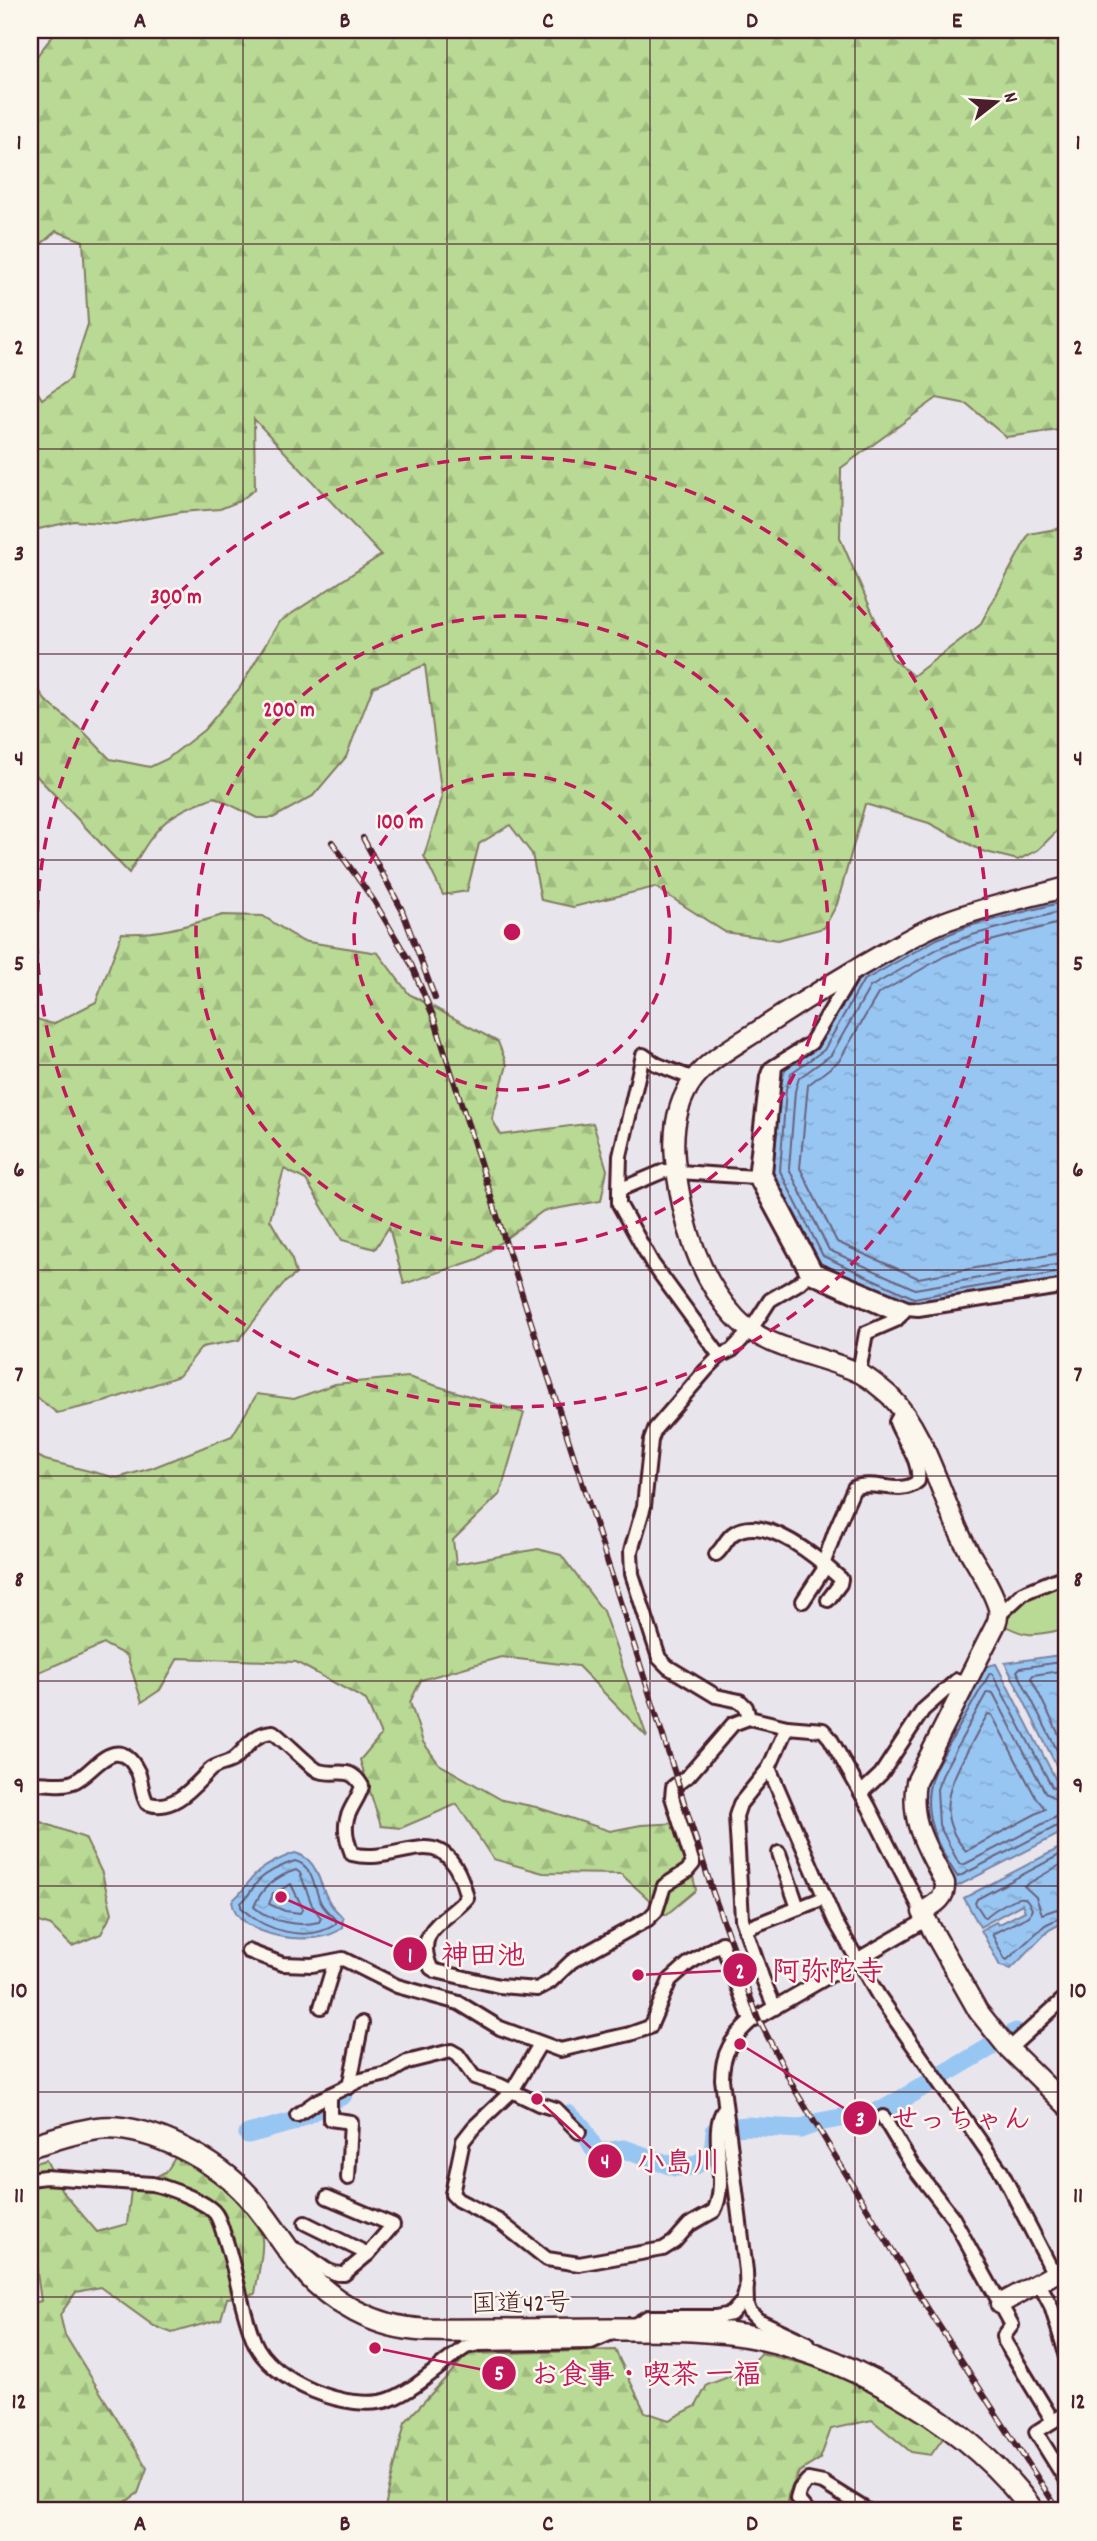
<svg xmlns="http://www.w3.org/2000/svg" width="1097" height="2541" font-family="Dekko,'Klee One',sans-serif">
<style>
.forest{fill:url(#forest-firs);stroke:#817c60;stroke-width:2}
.park{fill:#b8da94;stroke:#817c60;stroke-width:2}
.water{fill:url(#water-ripples);stroke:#7983a3;stroke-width:2}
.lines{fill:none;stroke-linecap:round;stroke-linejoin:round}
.shore{stroke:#69627b;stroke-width:2}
.river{stroke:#98c6f3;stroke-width:19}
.minor-casing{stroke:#4a1f2b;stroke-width:18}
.secondary-casing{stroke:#4a1f2b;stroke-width:23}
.trunk-casing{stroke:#4a1f2b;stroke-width:26}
.minor{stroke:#fbf7ec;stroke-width:12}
.secondary{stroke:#fbf7ec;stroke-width:18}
.trunk{stroke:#fbf7ec;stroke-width:21}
.rail-casing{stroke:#4a1f2b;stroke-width:6}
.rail{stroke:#fbf7ec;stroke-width:3.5;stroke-dasharray:10;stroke-linecap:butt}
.grid{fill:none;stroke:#4a1f2b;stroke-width:2;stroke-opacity:0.55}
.ring{fill:none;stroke:#c2185b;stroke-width:3.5;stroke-dasharray:12 9}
.labels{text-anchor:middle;stroke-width:5;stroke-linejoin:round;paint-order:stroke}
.street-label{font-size:26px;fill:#4a1f2b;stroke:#fbf7ec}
.centre{fill:#c2185b;stroke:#fbf7ec;stroke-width:3.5}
.ring-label{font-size:21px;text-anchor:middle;font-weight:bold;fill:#c2185b;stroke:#fbf7ec;stroke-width:5;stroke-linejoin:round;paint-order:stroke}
.leader{fill:none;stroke:#c2185b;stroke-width:2.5}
.callout-dot{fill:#c2185b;stroke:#fbf7ec;stroke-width:2.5}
.mark-label{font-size:21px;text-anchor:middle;font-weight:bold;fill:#fff}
.callout-label{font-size:28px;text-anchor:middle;font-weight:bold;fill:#c2185b;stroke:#fbf7ec;stroke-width:5;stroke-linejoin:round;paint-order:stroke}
.neatline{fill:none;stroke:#4a1f2b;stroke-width:2.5}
.grid-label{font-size:23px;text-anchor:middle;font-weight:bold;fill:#4a1f2b}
</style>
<defs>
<pattern id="forest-firs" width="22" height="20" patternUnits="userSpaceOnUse" patternTransform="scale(1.75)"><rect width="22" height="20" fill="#b8da94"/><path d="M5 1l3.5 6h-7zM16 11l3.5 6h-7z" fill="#a0bb80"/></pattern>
<pattern id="water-ripples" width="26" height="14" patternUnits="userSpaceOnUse" patternTransform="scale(1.75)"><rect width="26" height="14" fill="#98c6f3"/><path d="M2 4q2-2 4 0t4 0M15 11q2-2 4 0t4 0" fill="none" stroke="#84aad0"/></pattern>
</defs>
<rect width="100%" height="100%" fill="#e9e5ed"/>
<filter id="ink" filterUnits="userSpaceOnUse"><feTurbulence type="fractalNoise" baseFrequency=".0143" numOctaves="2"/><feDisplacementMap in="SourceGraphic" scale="14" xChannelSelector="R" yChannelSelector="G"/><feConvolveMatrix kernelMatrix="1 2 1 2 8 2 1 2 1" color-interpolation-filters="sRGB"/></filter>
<g filter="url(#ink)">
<!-- forest -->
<g class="forest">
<path d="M57,30H1067V429L1006,437L967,404L937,398L841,468L840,538L892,658L913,676L980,625L1029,534L1067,527V836L1057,831L1038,850L1018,860L982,851L929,823L865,804L837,904L824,928L778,940L725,932L655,887L573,907L541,900L532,854L510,825L479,844L467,891L443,895L424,856L442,798L425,665L373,687L346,757L313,796L273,818H257L215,797C163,814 156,828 129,873L30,769V675L45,700L83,731L110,759L150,767L167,759L204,730L239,689L279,622L381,555L254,419L255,489L240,501L220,509L181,512L115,524L74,521L30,531V380L42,399L70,379L88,324L83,241L56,231L30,254V65Z"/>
<path d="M223,915L263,916L302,941L378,953L409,994L498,1042L507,1065L492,1119L501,1135L593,1123L607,1170L601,1201L543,1211L478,1259L404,1284L389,1227L375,1249L342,1240L306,1180L284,1169L270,1220L291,1256L296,1274L283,1284L239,1340L202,1347L179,1376L104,1402L57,1413L30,1392V1017L53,1024L96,1002L122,933C159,935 189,925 223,915Z"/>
<polygon points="408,1377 524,1413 500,1494 453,1540 456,1564 538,1549 561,1555 603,1611 647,1737 578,1666 501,1657 421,1680 410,1702 423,1742 439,1764 502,1800 536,1807 610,1831 641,1825 681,1823 696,1890 666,1915 621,1874 543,1873 493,1859 457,1804 401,1828 381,1826 360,1760 381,1735 366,1700 296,1662 178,1658 160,1690 142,1702 127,1656 104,1644 30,1676 30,1452 45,1460 117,1478 152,1468 232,1436 257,1394 294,1399 335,1384"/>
<polygon points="30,1818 85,1838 102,1873 112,1913 101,1934 72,1946 51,1926 30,1919"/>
<path d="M176,2156C200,2168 259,2210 262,2239C264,2253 257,2278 255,2294L227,2298L221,2319L172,2333L154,2326L100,2287L76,2292L60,2315L65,2335L147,2468L138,2493L113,2511H30V2304L41,2301L36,2266L30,2250V2164L46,2160L62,2191L97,2232L127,2224L131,2190L167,2171Z"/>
<polygon points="615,2350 645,2412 669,2420 696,2406 707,2385 747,2370 761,2353 848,2375 946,2434 931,2455 911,2452 872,2420 831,2429 820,2459 799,2472 788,2495 786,2511 384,2511 405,2422 468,2354"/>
</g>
<!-- park -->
<path class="park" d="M1067,1578V1629C1035,1634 1030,1640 1000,1623L1025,1595Z"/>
<!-- water -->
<g class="water">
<polygon points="1067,893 1067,1278 914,1305 817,1262 773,1173 780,1088 786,1067 818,1045 858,976 934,932"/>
<polygon points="1067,1654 1067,1830 954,1888 924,1830 922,1787 983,1667 996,1664 1058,1784 1064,1781 1005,1663"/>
<polygon points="1067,1844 1067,1932 1060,1924 1049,1930 1011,1969 1000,1966 981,1930 996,1922 998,1925 1025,1911 1022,1904 980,1927 964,1898"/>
<path d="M295,1853C319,1859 318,1884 329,1901C332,1908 339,1912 343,1918L342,1928C317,1949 236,1938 232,1901C244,1891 245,1885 255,1875C265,1865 281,1858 295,1853Z"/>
</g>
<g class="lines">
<!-- shore -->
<g class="shore">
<polyline points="1067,901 969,926 937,939 863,981 824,1050 791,1073 786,1089 780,1171 823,1256 914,1298 1067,1271"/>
<polyline points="1067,910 972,935 941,947 870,987 831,1055 799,1078 795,1091 789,1169 829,1250 915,1289 1067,1263"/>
<polyline points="1067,921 975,945 945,956 878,994 839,1061 808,1085 800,1168 837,1242 918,1278 1067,1252"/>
<polyline points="1067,1661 1020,1668 1017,1671 1067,1770"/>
<polyline points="1067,1670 1033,1675 1031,1678 1067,1751"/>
<path d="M988,1714L992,1715L1035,1796L1045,1809L966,1851C934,1815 949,1785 969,1748C975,1737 981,1725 988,1714Z"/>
<path d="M1067,1787L1058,1790L1052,1787L993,1675L990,1673L936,1767C922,1797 928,1825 943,1853C948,1861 952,1870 958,1877L1061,1824L1067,1823"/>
<polyline points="1067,1797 1055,1799 1045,1792 993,1693 987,1692 944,1771 937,1789 939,1825 959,1864 963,1865 1058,1816 1067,1814"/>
<path d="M1067,1851L977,1899L975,1903L985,1918C991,1912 1018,1893 1026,1899C1029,1901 1030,1906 1032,1909L1029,1916L992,1934L1004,1958L1007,1960L1045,1925L1059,1918L1067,1922"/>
<path d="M295,1861C313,1865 314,1889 321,1903C325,1910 331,1915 336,1920V1924C307,1944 262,1930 241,1907V1903C249,1896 252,1888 259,1880C269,1871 283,1865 295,1861Z"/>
<polyline points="1067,1861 1024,1886 1036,1897 1042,1914 1057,1909 1067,1911"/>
<path d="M296,1870L300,1873L312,1905L321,1918L319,1922C297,1927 271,1922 254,1907C261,1888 277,1876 296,1870Z"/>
<polygon points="291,1884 303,1909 300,1913 285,1911 269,1904 273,1894"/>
</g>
<!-- river -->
<g class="river">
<polyline points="568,2114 582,2127 596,2152 599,2153 624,2149 675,2167 693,2166 708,2158 713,2153 715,2131 723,2128 747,2126 800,2129 819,2122 883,2110 1016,2032"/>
<polyline points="248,2134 292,2122 343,2095"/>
</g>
<!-- minor casing -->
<g class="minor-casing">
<g id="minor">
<polyline points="775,1066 765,1174 815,1270 907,1308 918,1309 1067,1286"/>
<polyline points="694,1079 656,1064 643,1055 620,1156 619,1190 664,1171 755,1177"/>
<polyline points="619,1190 619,1204 652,1263 720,1356"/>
<polyline points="808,1275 755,1177 767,1077 770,1069 811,1043 850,978 848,972"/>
<polyline points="900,1316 808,1275 799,1283 770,1300 750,1331 732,1350 720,1356 706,1370 655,1429 651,1440 644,1506 631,1551 632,1574 659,1658 668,1667 716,1696 740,1701 746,1707 749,1718 787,1727 823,1730 830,1738 869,1807 922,1912"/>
<polyline points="859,1372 866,1333 896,1320 904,1311"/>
<path d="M716,1554C723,1549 726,1538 734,1533C766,1513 819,1559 841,1579L840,1584L828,1600"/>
<path d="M823,1565L836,1529L854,1488C874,1479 901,1497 918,1481C921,1460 903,1441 896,1422L902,1411"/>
<polyline points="803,1601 826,1566"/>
<polyline points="999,1615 1023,1593 1067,1575"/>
<polyline points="769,1768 835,1921 878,1995 1001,2171 1054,2274"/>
<path d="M30,1783C43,1782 60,1787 73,1782C92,1776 116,1728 138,1772C142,1782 141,1793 147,1803C173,1813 193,1787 210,1770C216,1764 227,1764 234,1759C249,1747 251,1734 273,1732C283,1739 312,1769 319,1771C338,1777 349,1764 362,1786C359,1798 350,1807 347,1819C344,1829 348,1844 352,1854C402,1867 446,1811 467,1898C447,1921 413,1929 431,1968L436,1971L499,1986L537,1989L550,1982L572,1961L648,1919L656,1911L664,1886L687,1871L693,1864L672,1797L673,1787L689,1775L733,1724L749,1718"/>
<polyline points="861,1793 881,1774 923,1710 957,1680 966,1683"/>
<polyline points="779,1853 798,1908"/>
<polyline points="745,1929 824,1898"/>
<polyline points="248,1951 282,1964 312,1965 343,1959 397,1986 459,2003 500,2028 560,2050 630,2034 650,2027 670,1980 688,1964 722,1943 751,2021"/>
<polyline points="321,2007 335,1961"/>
<polyline points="775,2008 762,1977 742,1919 736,1816 740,1804 769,1768 787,1727"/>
<path d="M540,2044L512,2091L474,2127L463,2141L452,2194L458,2200L499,2221L547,2259L579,2264L663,2249L674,2242L689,2225L714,2211C730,2181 707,2130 725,2108"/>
<polyline points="1009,2049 1067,1996"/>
<polyline points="349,2087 362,2023"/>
<polyline points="1052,2091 1067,2081"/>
<polyline points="330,2096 330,2119 351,2122 348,2178"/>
<polyline points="297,2115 317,2101 361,2080 387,2074 407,2062 451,2051 458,2055 474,2077 499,2085 539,2104 556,2109 579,2132"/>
<polyline points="883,2117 912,2165 953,2218 1012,2325 1004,2336 1005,2342 1053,2421"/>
<path d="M30,2179L45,2177L152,2184C167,2187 205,2201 215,2213C219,2218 221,2226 223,2232C236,2268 240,2306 254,2341C270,2382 351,2414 391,2399C417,2389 443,2362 466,2347L479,2344L591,2342L614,2332"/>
<polyline points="305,2223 368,2254"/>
<path d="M290,2248C311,2251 322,2276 344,2274L368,2254L393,2225L327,2197"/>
<polyline points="1039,2283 1051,2306 1067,2357"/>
<polyline points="631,2327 648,2317 716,2317 731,2314 743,2301 747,2286"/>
<path d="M807,2343L758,2320L749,2311L747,2305L746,2271L722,2079C722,2053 732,2038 751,2021L926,1920"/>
<polyline points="1063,2415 1036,2432 1067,2482"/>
<polyline points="807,2511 797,2499 800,2489 808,2480 823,2483 868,2511"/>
</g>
</g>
<!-- secondary casing -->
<g class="secondary-casing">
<g id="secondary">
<path d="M1067,887C1028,898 987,906 949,920C926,928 905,941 884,953C843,976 804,1000 765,1026C742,1042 711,1057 694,1079C665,1118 674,1166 683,1209C692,1249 707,1287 736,1318C764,1349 820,1355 857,1372C869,1377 879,1387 889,1395C924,1429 939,1490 960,1534C971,1559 990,1581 998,1608C999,1614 998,1619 996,1624L916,1782C909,1823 927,1847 945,1883C946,1899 935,1904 922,1912L978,2011L1007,2047L1067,2106"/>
<polyline points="1000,2304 1067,2267"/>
</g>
</g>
<!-- trunk casing -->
<g class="trunk-casing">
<path id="trunk" d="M30,2146C53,2140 78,2130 102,2128C151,2125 217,2161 249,2197C268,2218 282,2243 300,2265C329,2303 377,2328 424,2330C486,2331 548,2329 611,2329C660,2329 710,2328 759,2338C813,2350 864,2373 911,2402C957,2430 1001,2467 1033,2511"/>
</g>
<!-- minor -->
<use href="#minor" class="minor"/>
<!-- secondary -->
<use href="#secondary" class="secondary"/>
<!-- trunk -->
<use href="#trunk" class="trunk"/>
<!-- rail casing -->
<g class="rail-casing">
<g id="rail">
<polyline points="363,838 402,910 435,998"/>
<polyline points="332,842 374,901 411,964 434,1018 713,1893 758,2018 795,2090 930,2312 1059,2511"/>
</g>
</g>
<!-- rail -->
<use href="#rail" class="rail"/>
</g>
</g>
<!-- grid -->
<path class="grid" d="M243,30V2511M447,30V2511M650,30V2511M855,30V2511M30,244H1067M30,449H1067M30,654H1067M30,860H1067M30,1065H1067M30,1270H1067M30,1476H1067M30,1681H1067M30,1886H1067M30,2092H1067M30,2297H1067"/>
<!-- distance rings -->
<g class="ring">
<circle cx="512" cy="932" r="158"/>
<circle cx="512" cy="932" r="316"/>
<circle cx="512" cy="932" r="475"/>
</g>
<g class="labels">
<!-- street labels -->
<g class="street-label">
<text transform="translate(521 2302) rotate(-1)" y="9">国道42号</text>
</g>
</g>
<circle cx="512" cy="932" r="10" class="centre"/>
<g class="ring-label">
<text x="176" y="603">300 m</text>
<text x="289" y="716">200 m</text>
<text x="400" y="828">100 m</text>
</g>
<!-- callouts -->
<path class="leader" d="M281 1897L410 1954M638 1975L740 1970M740 2044L860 2118M537 2099L605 2161M375 2348L499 2373"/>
<g class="callout-dot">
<circle cx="281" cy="1897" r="7"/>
<circle cx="638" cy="1975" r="7"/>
<circle cx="740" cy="2044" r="7"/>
<circle cx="537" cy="2099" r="7"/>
<circle cx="375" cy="2348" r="7"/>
<circle cx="410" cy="1954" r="18"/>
<circle cx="740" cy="1970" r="18"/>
<circle cx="860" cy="2118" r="18"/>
<circle cx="605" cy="2161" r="18"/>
<circle cx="499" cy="2373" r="18"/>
</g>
<g class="mark-label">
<text x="410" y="1962">1</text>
<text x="740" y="1978">2</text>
<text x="860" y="2126">3</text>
<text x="605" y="2168">4</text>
<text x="499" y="2380">5</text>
</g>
<g class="callout-label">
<text x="483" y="1964">神田池</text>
<text x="828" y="1980">阿弥陀寺</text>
<text x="961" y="2128">せっちゃん</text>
<text x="679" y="2171">小島川</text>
<text x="646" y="2383">お食事・喫茶 一福</text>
</g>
<!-- margin -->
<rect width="1097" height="2541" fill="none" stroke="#fbf7ec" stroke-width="77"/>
<!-- north arrow -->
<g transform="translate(996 102) rotate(73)" stroke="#fbf7ec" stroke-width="5" paint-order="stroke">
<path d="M0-5L12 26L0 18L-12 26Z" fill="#4a1f2b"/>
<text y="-10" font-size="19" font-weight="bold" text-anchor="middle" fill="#4a1f2b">N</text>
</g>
<rect x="38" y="38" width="1020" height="2464" class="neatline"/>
<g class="grid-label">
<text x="140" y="27">A</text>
<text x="345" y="27">B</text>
<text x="548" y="27">C</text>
<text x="752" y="27">D</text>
<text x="957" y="27">E</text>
<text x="19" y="149">1</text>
<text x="1078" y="149">1</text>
<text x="19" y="354">2</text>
<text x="1078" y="354">2</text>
<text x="19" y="560">3</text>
<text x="1078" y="560">3</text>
<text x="19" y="765">4</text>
<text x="1078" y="765">4</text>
<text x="19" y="970">5</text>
<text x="1078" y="970">5</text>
<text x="19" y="1176">6</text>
<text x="1078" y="1176">6</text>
<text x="19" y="1381">7</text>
<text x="1078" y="1381">7</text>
<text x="19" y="1586">8</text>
<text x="1078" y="1586">8</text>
<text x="19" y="1792">9</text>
<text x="1078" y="1792">9</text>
<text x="19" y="1997">10</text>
<text x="1078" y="1997">10</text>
<text x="19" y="2202">11</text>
<text x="1078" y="2202">11</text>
<text x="19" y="2408">12</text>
<text x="1078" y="2408">12</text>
<text x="140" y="2530">A</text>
<text x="345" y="2530">B</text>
<text x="548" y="2530">C</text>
<text x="752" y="2530">D</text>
<text x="957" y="2530">E</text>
</g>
</svg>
